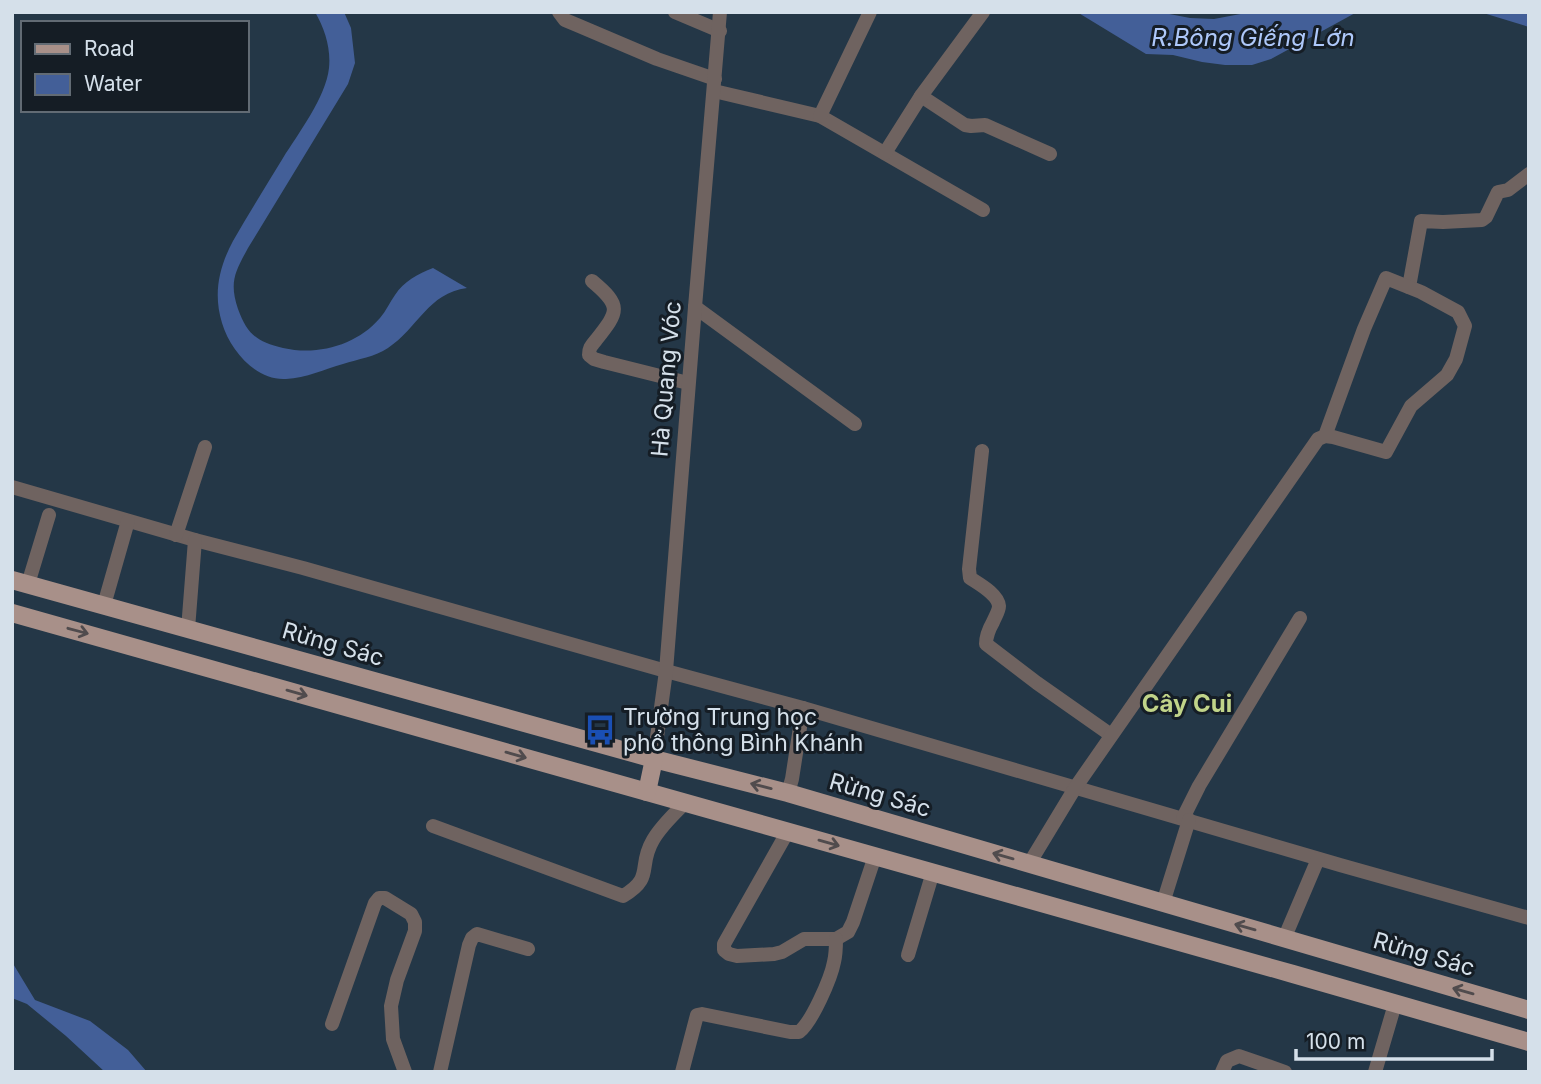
<svg xmlns="http://www.w3.org/2000/svg" width="1541" height="1084" font-family="Inter,sans-serif">
<style>
.water{fill:#435f98}
.lines{fill:none;stroke-linecap:round;stroke-linejoin:round}
.minor{stroke:#6f6360;stroke-width:14}
.major{stroke:#a89089;stroke-width:18}
.oneway{stroke:#504b4d}
.labels{text-anchor:middle;stroke-width:6;stroke-linejoin:round;paint-order:stroke}
.street-label{font-size:23px;fill:#d5e0ea;stroke:#151d25}
.poi-label{font-size:23px;fill:#d5e0ea;stroke:#151d25;text-anchor:start}
.water-label{font-size:24px;font-style:italic;fill:#aec8fa;stroke:#151d25}
.neighbourhood-label{font-size:24px;font-weight:bold;fill:#c1d489;stroke:#151d25}
</style>
<rect width="100%" height="100%" fill="#243747"/>
<!-- water -->
<g class="water">
<path d="M315,12H344L351,28L355,63L348,84L248,248C235,272 229,282 238,309C247,334 257,342 283,348C318,356 357,345 380,318C386,311 390,302 395,295C404,281 418,274 433,268L467,288C428,293 418,328 388,348C375,357 358,359 343,364C325,369 306,378 286,379C256,381 230,350 222,323C213,294 219,267 233,241C249,213 266,186 283,158C298,134 326,97 329,68C331,49 325,29 315,12Z"/>
<polygon points="1077,12 1159,12 1190,18 1214,19 1251,12 1357,12 1271,59 1252,65 1225,65 1202,62 1173,55 1146,54"/>
<polygon points="1480,12 1529,12 1529,27"/>
<polygon points="12,962 35,1000 90,1021 128,1050 147,1072 105,1072 66,1036 27,1004 12,998"/>
</g>
<g class="lines">
<!-- minor -->
<g class="minor">
<polyline points="559,12 565,20 577,25 657,59 715,79"/>
<polyline points="675,12 720,31"/>
<polyline points="714,91 820,116 983,210"/>
<polyline points="921,96 965,125 971,126 985,125 1050,154"/>
<polyline points="820,116 870,12"/>
<polyline points="885,153 921,96 983,12"/>
<path d="M592,281C622,306 619,311 596,340C591,346 589,348 589,355L594,359L604,362L688,383"/>
<polyline points="1409,287 1421,221 1443,222 1482,220 1486,217 1498,192 1508,190 1529,174"/>
<polyline points="695,307 855,424"/>
<path d="M982,451L969,569L970,578C979,584 998,594 999,606C999,611 995,617 993,622C989,629 986,635 986,644L1037,683L1111,735"/>
<polyline points="12,487 195,540 303,568 666,671 803,708 1340,865 1529,918"/>
<polyline points="176,535 205,447"/>
<polyline points="28,584 49,515"/>
<polyline points="104,605 128,521"/>
<polyline points="188,629 195,540"/>
<polyline points="654,759 666,671 695,307 720,12"/>
<polyline points="788,793 792,779 803,708"/>
<polyline points="1183,818 1199,786 1300,618"/>
<path d="M433,826L623,896C655,877 637,867 653,840C661,826 674,814 685,803"/>
<polyline points="788,831 724,944 724,950 729,954 737,956 774,954 782,952 804,939 836,939 848,932 853,922 875,856"/>
<polyline points="1029,864 1075,788 1318,439 1325,436 1333,437 1386,452 1411,406 1447,375 1456,359 1465,326 1458,312 1421,292 1386,278 1364,329 1325,436"/>
<polyline points="1163,903 1189,820"/>
<polyline points="1284,939 1318,859"/>
<polyline points="908,955 933,872"/>
<polyline points="332,1024 375,903 379,898 385,898 411,914 415,922 415,931 397,980 391,1006 393,1039 405,1072"/>
<polyline points="440,1072 469,945 472,938 477,934 528,949"/>
<path d="M682,1072L697,1015L702,1014L790,1032H799C812,1022 831,978 834,962C836,954 836,946 836,939"/>
<polyline points="1222,1072 1227,1061 1239,1056 1285,1072"/>
<polyline points="1375,1072 1395,1004"/>
</g>
<!-- major -->
<g class="major">
<polyline points="12,580 654,759 788,793 1529,1010"/>
<polyline points="12,613 1293,974 1529,1042"/>
<polyline points="647,792 654,759"/>
</g>
</g>
<!-- one-way arrows -->
<defs><path id="oneway-shaft" d="M-6 0H5M1.5-3L5.5 0L1.5 3" fill="none" stroke-width="1.6" stroke-linecap="round" stroke-linejoin="round" transform="scale(1.75)"/></defs>
<g class="oneway">
<use href="#oneway-shaft" transform="translate(78 631) rotate(15)"/>
<use href="#oneway-shaft" transform="translate(297 693) rotate(16)"/>
<use href="#oneway-shaft" transform="translate(516 755) rotate(16)"/>
<use href="#oneway-shaft" transform="translate(761 786) rotate(-166)"/>
<use href="#oneway-shaft" transform="translate(829 843) rotate(16)"/>
<use href="#oneway-shaft" transform="translate(1003 856) rotate(-164)"/>
<use href="#oneway-shaft" transform="translate(1245 927) rotate(-164)"/>
<use href="#oneway-shaft" transform="translate(1463 991) rotate(-164)"/>
</g>
<!-- icons -->
<defs>
<g id="bus-bare" transform="scale(2.415)"><path d="M-5-6H5V4H4V6H2V4H-2V6H-4V4H-5ZM-3.5-4V0h7V-4ZM-3.5 1.2v1.5H-2V1.2ZM2 1.2v1.5H3.5V1.2Z" fill="#1a4fb4" stroke="#151d25" stroke-width="2.5" paint-order="stroke"/></g>
</defs>
<g fill-rule="evenodd">
<use href="#bus-bare" x="600" y="730"/>
</g>
<g class="labels">
<!-- street labels -->
<g class="street-label">
<text transform="translate(666 379) rotate(-85)" y="8">Hà Quang Vóc</text>
<text transform="translate(333 644) rotate(16)" y="8">Rừng Sác</text>
<text transform="translate(880 795) rotate(16)" y="8">Rừng Sác</text>
<text transform="translate(1424 954) rotate(16)" y="8">Rừng Sác</text>
</g>
<!-- poi labels -->
<g class="poi-label">
<text x="623" y="725">Trường Trung học<tspan x="623" dy="26">phổ thông Bình Khánh</tspan></text>
</g>
<!-- water labels -->
<g class="water-label">
<text x="1253" y="46">R.Bông Giếng Lớn</text>
</g>
<!-- neighbourhood labels -->
<g class="neighbourhood-label">
<text x="1187" y="712">Cây Cui</text>
</g>
</g>
<!-- border -->
<rect width="1541" height="1084" fill="none" stroke="#d5e0ea" stroke-width="28"/>
<!-- legend -->
<rect x="21" y="21" width="228" height="91" fill="#151d25" stroke="#626b74" stroke-width="2"/>
<rect x="35" y="44" width="35" height="10" fill="#a89089" stroke="#626b74" stroke-width="2"/>
<text x="84" y="56" font-size="21" fill="#d5e0ea">Road</text>
<rect x="35" y="74" width="35" height="21" fill="#435f98" stroke="#626b74" stroke-width="2"/>
<text x="84" y="91" font-size="21" fill="#d5e0ea">Water</text>
<!-- scale -->
<path d="M1296 1049v10h196v-10" fill="none" stroke="#d5e0ea" stroke-width="3.5"/>
<text x="1306" y="1049" font-size="21" fill="#d5e0ea" stroke="#151d25" stroke-width="5" paint-order="stroke">100 m</text>
</svg>
